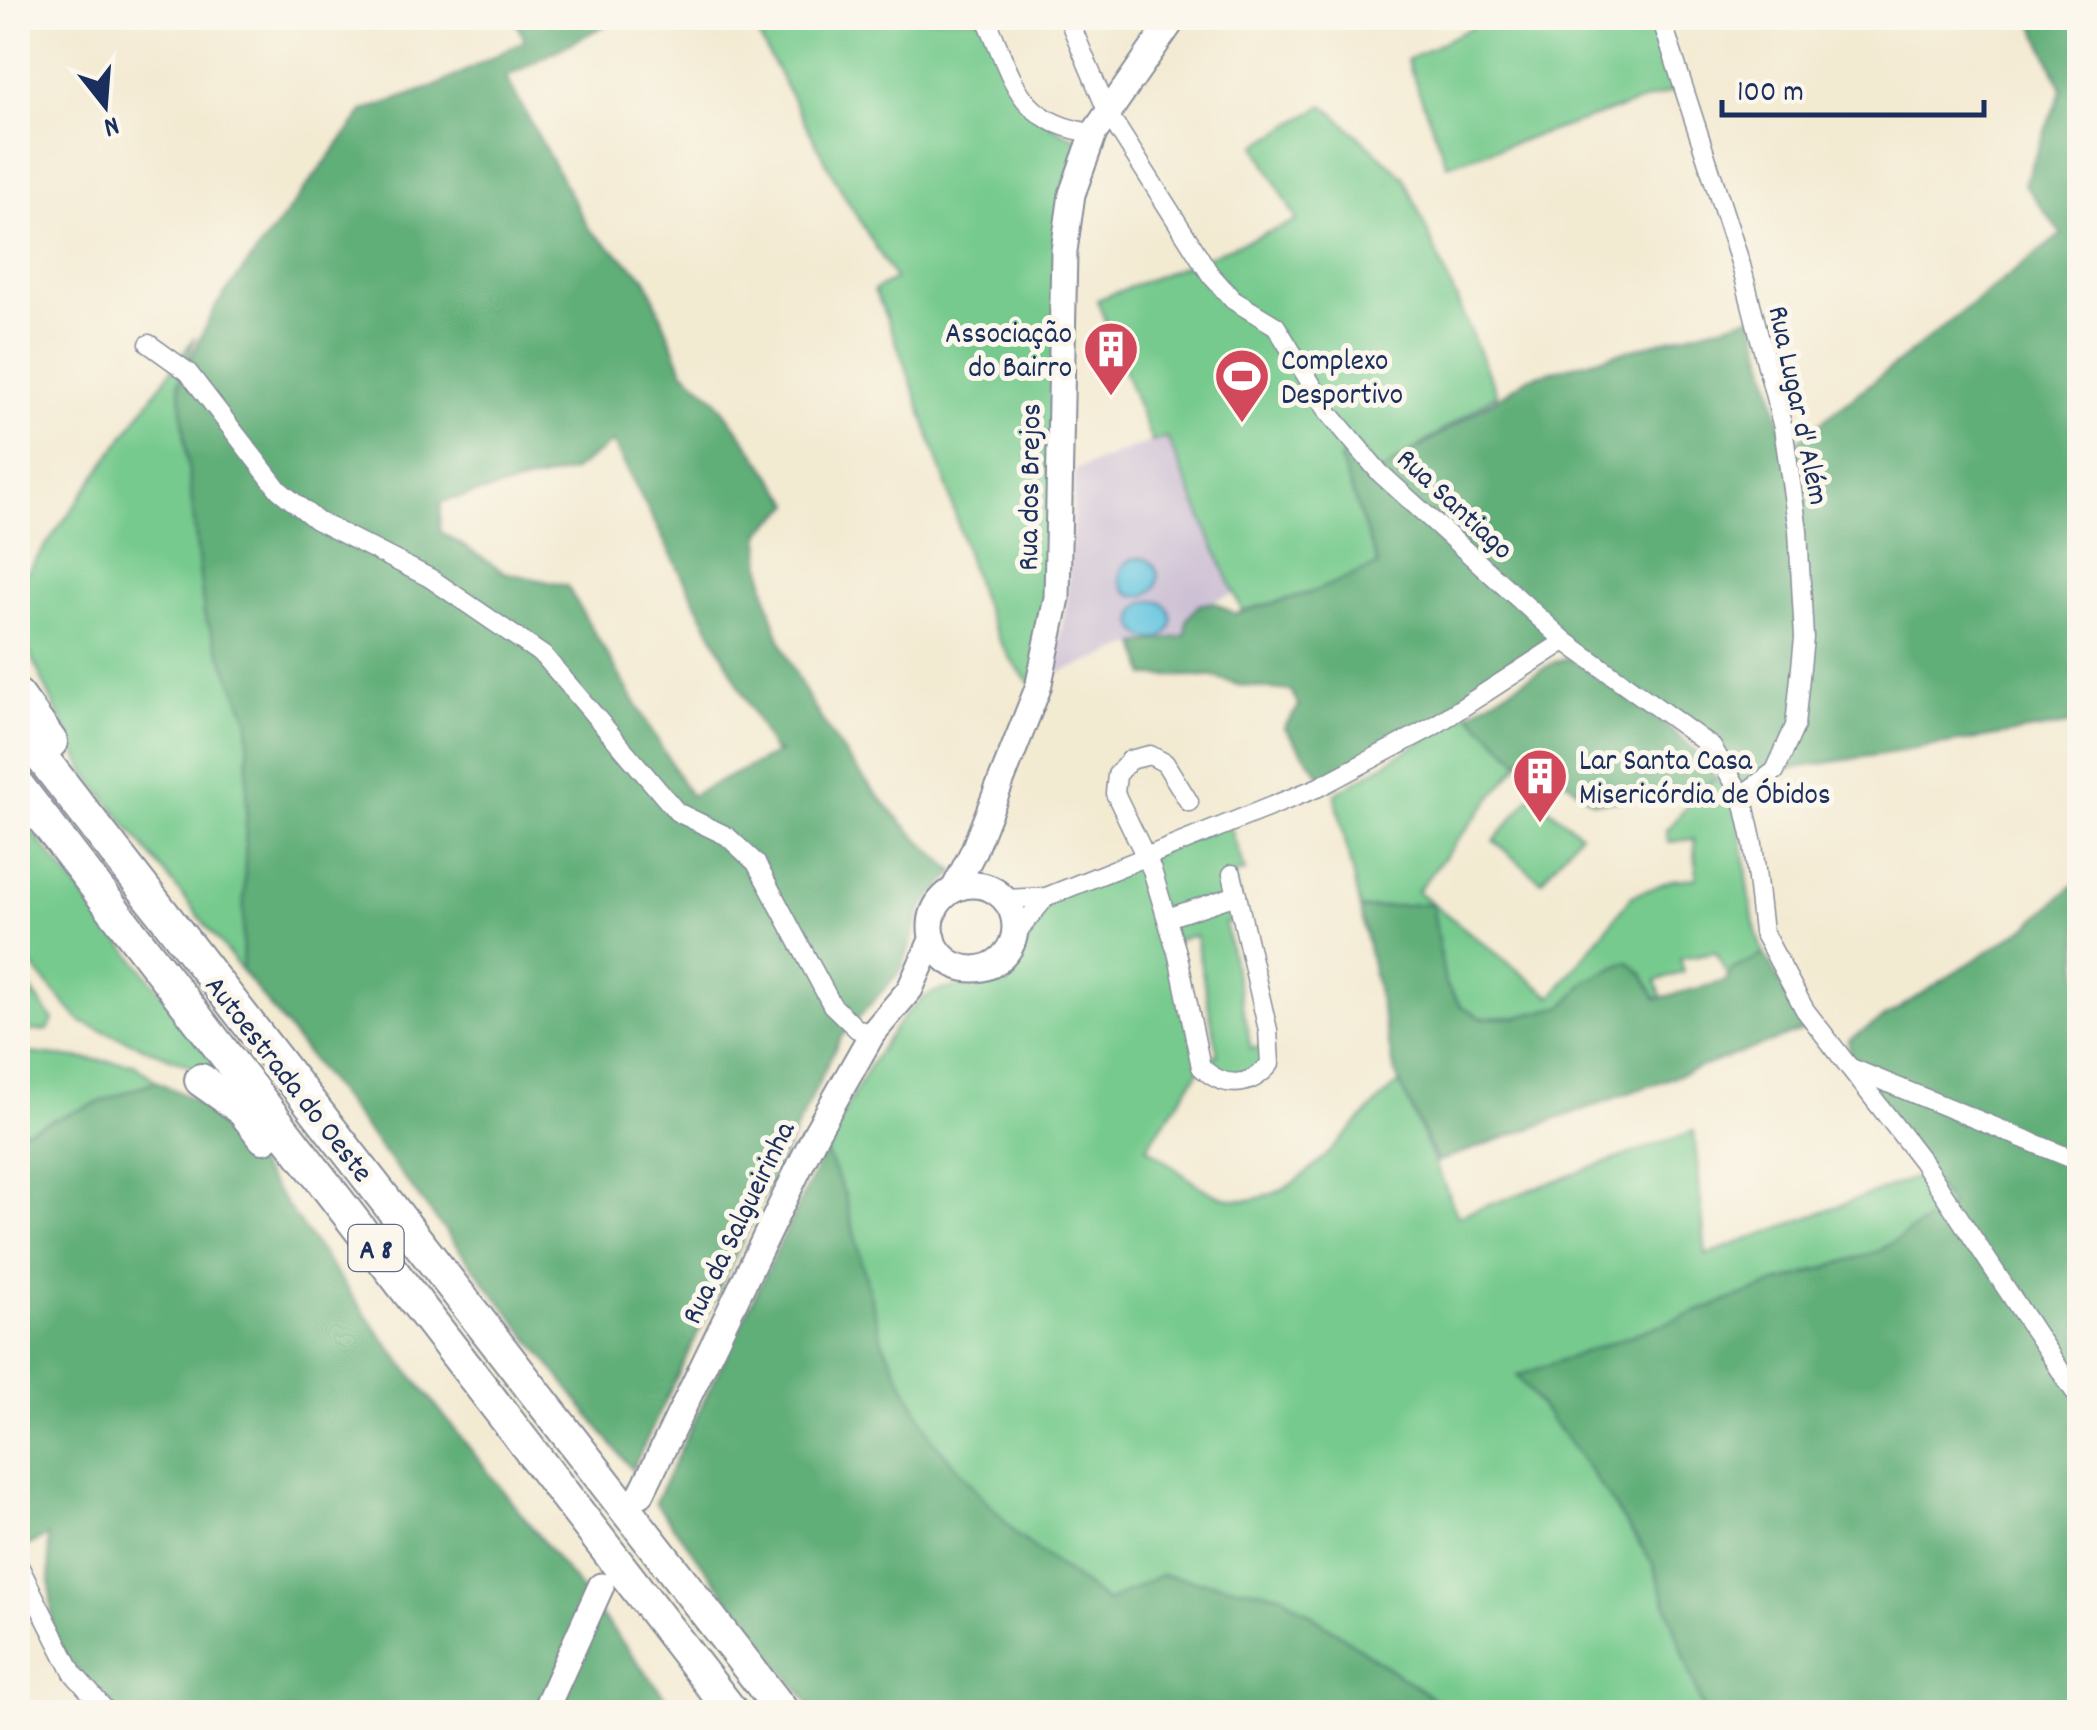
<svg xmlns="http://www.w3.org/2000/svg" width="2097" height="1730" font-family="Dekko,sans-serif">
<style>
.industrial{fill:#ccbfd4}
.green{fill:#76ca8d;stroke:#487c76;stroke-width:2.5;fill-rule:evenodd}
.forest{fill:#60ae78;stroke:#3e6e6b;stroke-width:2.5;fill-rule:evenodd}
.water{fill:#62c5e0;stroke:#3e7a9f;stroke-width:2.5}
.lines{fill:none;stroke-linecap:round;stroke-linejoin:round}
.street-casing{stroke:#878c98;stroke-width:21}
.secondary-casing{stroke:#878c98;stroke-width:29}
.highway-casing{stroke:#878c98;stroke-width:36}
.street{stroke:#fff;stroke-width:18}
.secondary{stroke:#fff;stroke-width:25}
.highway{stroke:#fff;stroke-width:32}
.labels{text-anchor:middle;stroke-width:10;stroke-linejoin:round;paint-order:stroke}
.shield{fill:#fbf7ec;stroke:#5e6b89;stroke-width:2.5}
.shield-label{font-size:28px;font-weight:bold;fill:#1b2f5e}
.poi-label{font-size:30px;fill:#1b2f5e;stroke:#fbf7ec;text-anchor:start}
.street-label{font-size:30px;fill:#1b2f5e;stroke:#fbf7ec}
</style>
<rect width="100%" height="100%" fill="#fbf7ec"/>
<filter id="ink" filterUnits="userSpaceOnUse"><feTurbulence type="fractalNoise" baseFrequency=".01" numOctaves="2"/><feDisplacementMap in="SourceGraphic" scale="20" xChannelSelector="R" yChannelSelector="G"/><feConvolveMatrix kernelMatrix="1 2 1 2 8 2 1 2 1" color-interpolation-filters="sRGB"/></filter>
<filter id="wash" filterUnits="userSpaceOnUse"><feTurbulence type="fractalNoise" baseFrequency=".0048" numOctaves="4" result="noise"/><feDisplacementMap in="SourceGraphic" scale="40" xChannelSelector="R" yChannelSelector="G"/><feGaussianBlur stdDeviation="2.25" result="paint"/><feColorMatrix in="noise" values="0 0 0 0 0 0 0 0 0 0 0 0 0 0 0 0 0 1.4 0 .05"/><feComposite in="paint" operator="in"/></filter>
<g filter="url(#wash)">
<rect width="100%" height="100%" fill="#f3ead2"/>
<!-- industrial -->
<polygon class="industrial" points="1166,436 1236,593 1199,605 1185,636 1136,644 1052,676 1067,602 1075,470"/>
<!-- green -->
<g class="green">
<path d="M749,18H986C1011,66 1024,124 1080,139L1052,597L1034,686C986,646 965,544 946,484C924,419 903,352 874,290L895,279L840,188Z"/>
<polygon points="1490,18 1661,18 1683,88 1447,165 1407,60"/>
<polygon points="1324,105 1404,177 1497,394 1380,473 1340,459 1379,565 1313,592 1242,611 1167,437 1152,442 1097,300 1297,221 1256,146"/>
<polygon points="195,337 179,382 204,614 249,721 242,971 85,772 18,628 18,585"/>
<path d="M1469,713L1520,762L1417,891L1432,903L1552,997L1632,896L1672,880L1697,878L1694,839L1668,842L1667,831L1700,790L1716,778C1754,816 1740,903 1764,954L1732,970L1728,977L1716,952L1680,958L1684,972L1656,981L1662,998L1656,999L1643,974L1586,981L1564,1006L1518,1017L1482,1018L1462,1007L1445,984L1432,903L1360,909L1335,794Z"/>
<polygon points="1532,795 1580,833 1541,881 1494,841"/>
<polygon points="18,814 235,1084 81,1022 18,950"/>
<path d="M1229,823L1245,872L1233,874L1242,920L1225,923L1251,1049L1269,1045L1270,1064L1238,1084L1201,1068L1147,1147C1167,1161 1188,1180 1210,1192C1287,1231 1348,1121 1400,1083L1458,1216L1694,1131L1706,1255L1930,1172L1951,1205L1879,1251L1780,1282L1518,1377L1580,1456L1652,1562L1704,1712H1453L1281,1594L1161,1575L1107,1602L1018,1536L934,1442L882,1342L844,1193L825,1150C851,1101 875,1045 915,1005C945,976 980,996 1007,973C1026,956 1036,920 1046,897ZM1195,935L1218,1055L1200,1058L1174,941Z"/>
<polygon points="18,973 53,1020 48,1030 18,1032"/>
<polygon points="18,1052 134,1064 156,1081 18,1133"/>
</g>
<!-- forest -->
<g class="forest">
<path d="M515,18H619L506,77L589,229L646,278L683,370L715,398L792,504L761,532C754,654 865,797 955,872L923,907L902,969L840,1038L632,1470L242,971L249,721L204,614L179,382L216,306L364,111L436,86L524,41ZM613,442L773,751L779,752L690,796L567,586L504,572L440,531L441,502L573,471Z"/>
<polygon points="2031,18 2079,18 2079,723 1775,771 1742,795 1712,747 1565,642 1326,783 1284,727 1299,707 1291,691 1238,685 1213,676 1146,676 1137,644 1185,636 1187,619 1199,605 1214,602 1235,614 1313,592 1378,565 1340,459 1355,444 1380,473 1530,377 1754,316 1787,449 2062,234 2024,184 2062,89"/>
<polygon points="1569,658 1658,720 1694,749 1716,778 1695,796 1593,802 1533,756 1523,756 1520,762 1469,713 1555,662"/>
<polygon points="2079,880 2079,1712 1704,1712 1652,1562 1580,1456 1517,1376 1780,1282 1879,1251 1951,1205 1848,1066 1849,1040 2028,926"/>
<polygon points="1432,903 1445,984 1462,1007 1482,1018 1518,1017 1564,1006 1586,981 1628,961 1643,974 1656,999 1726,981 1732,970 1764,954 1807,1029 1437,1162 1395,1073 1360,909"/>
<polygon points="156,1081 211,1108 256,1163 379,1333 677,1712 116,1712 53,1644 48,1536 18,1550 18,1133"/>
<polygon points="825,1150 844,1193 882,1341 934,1442 1018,1536 1107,1602 1161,1575 1281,1594 1453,1712 815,1712 655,1502"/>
</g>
<!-- water -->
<g class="water">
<circle cx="1139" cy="577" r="19"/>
<circle cx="1153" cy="620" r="19"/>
</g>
</g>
<g filter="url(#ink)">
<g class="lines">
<!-- street casing -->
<g class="street-casing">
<g id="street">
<path d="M986,18C1014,81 1018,124 1094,133"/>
<polyline points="1068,18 1108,113 1210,274 1233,300 1276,326 1329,413 1380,473 1565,641 1712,747 1742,795 1753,844 1763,932 1805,1010 1922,1161 2080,1400"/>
<polyline points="1661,18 1741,265 1783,428 1798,530 1804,638 1795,726 1775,771 1742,795"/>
<polyline points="149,344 188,372 279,490 316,520 430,578 544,656 677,812 727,836 756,863 832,1005 857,1029 872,1034"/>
<path d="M1189,802L1165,763L1150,755L1130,760L1117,775L1115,793L1152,870L1178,956L1201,1067C1224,1089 1250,1088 1270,1064L1268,1030L1232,874"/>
<polyline points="1005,899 1046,897 1319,787 1432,727 1565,641"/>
<polyline points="1167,918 1237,895"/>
<polyline points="1014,936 1046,897"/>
<polyline points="1849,1067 2080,1162"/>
<polyline points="18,1564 73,1673 107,1712"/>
</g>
</g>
<!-- secondary casing -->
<g class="secondary-casing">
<g id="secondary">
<circle cx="973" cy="927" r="42"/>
<polyline points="954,889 973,852 1038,688 1057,598 1064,251 1072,194 1094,133 1174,18"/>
<polyline points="641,1494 816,1133 872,1034 910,989 933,938"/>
<polyline points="544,1712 601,1586"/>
</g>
</g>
<!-- highway casing -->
<g class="highway-casing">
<g id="highway">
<polyline points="18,696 51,742"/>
<polyline points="18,727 783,1712"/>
<polyline points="18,786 732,1712"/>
<polyline points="201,1080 242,1109 264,1137"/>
</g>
</g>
<!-- street -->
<use href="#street" class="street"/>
<!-- secondary -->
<use href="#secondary" class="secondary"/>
<!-- highway -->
<use href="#highway" class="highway"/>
</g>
</g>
<!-- icons -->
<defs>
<g id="building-pin" transform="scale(2.875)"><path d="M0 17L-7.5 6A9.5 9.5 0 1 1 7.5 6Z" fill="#d1495b" stroke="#fbf7ec"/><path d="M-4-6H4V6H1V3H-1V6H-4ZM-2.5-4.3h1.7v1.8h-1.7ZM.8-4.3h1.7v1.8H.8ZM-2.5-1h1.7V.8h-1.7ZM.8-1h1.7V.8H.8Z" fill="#fff"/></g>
<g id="stadium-pin" transform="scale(2.875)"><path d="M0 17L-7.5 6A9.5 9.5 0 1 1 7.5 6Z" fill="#d1495b" stroke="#fbf7ec"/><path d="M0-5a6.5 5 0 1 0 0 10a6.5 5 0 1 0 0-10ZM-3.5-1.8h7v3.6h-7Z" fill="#fff"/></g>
</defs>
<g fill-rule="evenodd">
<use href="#building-pin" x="1111" y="349"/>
<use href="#stadium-pin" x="1242" y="376"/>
<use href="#building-pin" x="1540" y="776"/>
</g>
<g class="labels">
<!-- shield labels -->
<rect class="shield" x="348.5" y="1225" width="55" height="46" rx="8"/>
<g class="shield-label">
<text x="376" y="1258">A 8</text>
</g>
<!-- poi labels -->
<g class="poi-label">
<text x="1072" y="342" text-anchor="end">Associação<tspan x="1072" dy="34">do Bairro</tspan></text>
<text x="1281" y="369">Complexo<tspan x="1281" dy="34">Desportivo</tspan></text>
<text x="1579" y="769">Lar Santa Casa<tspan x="1579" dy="34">Misericórdia de Óbidos</tspan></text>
</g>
<!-- street labels -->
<g class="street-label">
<text transform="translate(1800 405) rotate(78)" y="10">Rua Lugar d' Além</text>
<text transform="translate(1028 487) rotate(-89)" y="10">Rua dos Brejos</text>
<text transform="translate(1456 503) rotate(43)" y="10">Rua Santiago</text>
<text transform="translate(290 1078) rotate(52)" y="10">Autoestrada do Oeste</text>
<text transform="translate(737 1222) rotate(-64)" y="10">Rua da Salgueirinha</text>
</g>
</g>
<!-- margin -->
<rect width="2097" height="1730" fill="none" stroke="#fbf7ec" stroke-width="60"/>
<!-- north arrow -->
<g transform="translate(105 105) rotate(163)" stroke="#fbf7ec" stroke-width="8" paint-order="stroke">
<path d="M0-8L18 38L0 25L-18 38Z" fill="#1b2f5e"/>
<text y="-15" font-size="28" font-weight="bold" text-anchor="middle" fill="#1b2f5e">N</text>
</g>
<!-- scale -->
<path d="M1722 100v15h262v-15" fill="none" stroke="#1b2f5e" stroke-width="5"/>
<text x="1737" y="100" font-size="30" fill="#1b2f5e" stroke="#fbf7ec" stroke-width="8" paint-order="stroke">100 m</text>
</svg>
